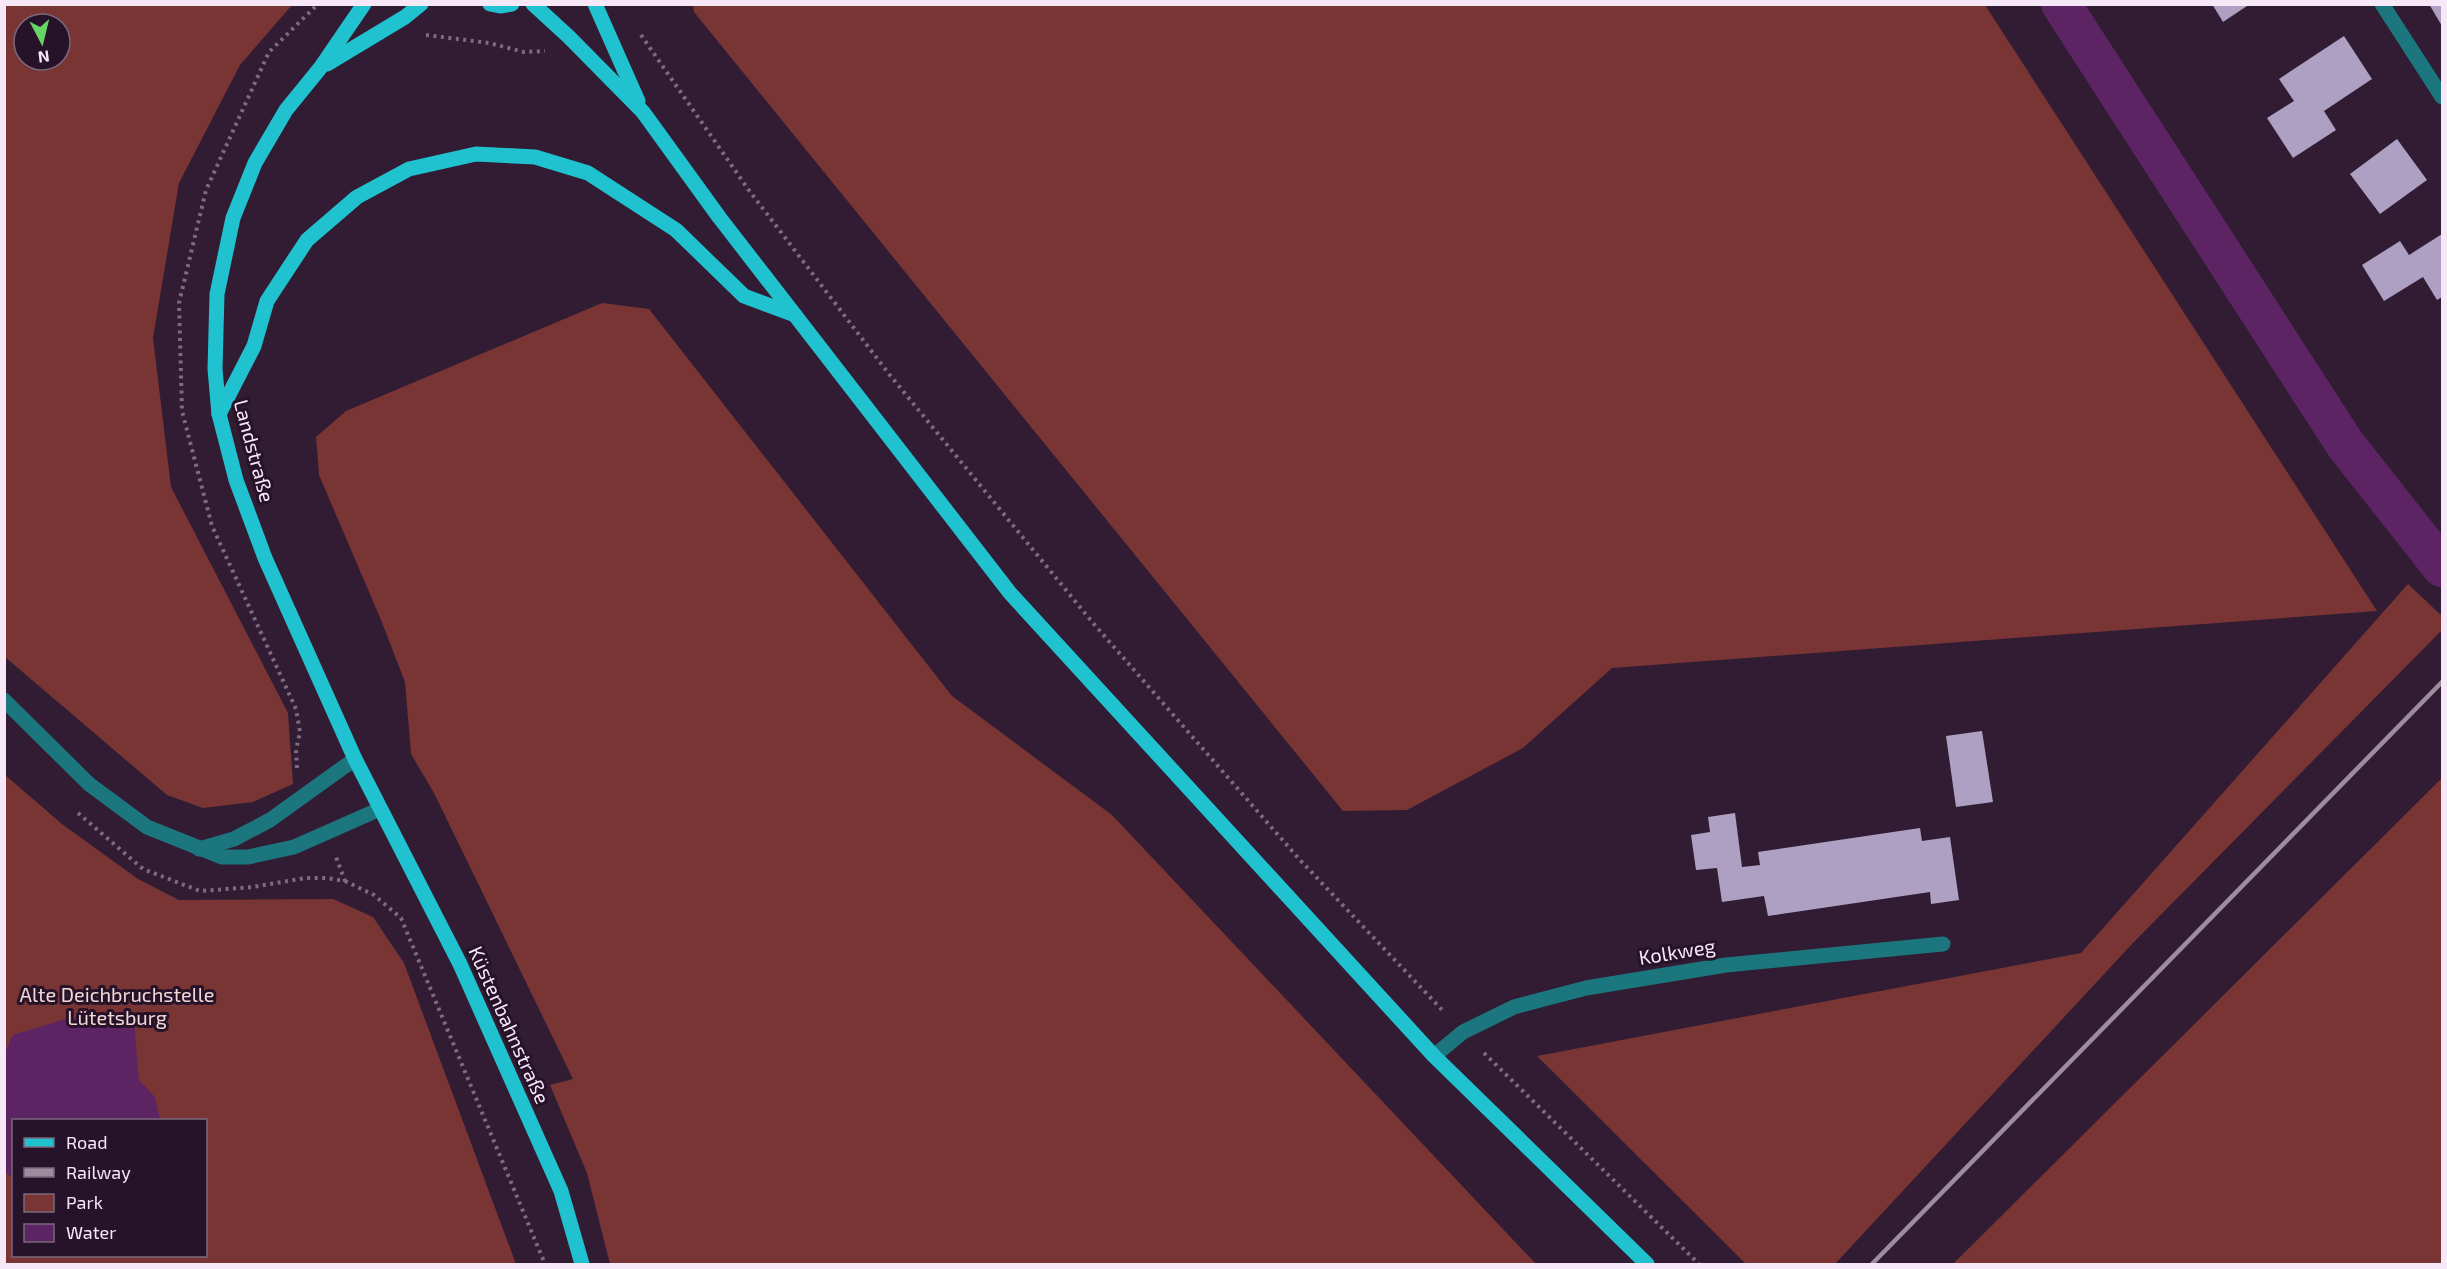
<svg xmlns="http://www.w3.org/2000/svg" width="2447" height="1269" font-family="'Exo 2',sans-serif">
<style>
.green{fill:#783534;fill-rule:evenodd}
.water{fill:#5d2464}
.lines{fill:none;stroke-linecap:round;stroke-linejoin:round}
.canal{stroke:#5d2464;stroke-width:40}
.building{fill:#ada0c2}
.path{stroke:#7d6b80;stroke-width:4;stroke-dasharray:3 4.5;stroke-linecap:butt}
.minor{stroke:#1b767d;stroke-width:15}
.major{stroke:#20c2cf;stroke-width:15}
.rail{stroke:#9d8b9e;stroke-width:4.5}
.labels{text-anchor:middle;stroke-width:6;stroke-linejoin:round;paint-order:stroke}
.street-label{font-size:20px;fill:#f6e8f7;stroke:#271329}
.park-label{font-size:20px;fill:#f2d7d5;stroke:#271329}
</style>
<rect width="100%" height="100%" fill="#311c34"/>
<!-- green -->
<g class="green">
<path d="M5,4L292,5L240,65L179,183L153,338L171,487L288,713L293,784L253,802L203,808L167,795L5,657ZM24,24H60V60H24Z"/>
<polygon points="693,5 1985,5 2377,611 1612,668 1523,748 1407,810 1343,811 694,12"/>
<polygon points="602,303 649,309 952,696 1112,815 1536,1264 610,1264 587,1173 550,1085 573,1079 434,793 411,754 405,682 381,620 319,475 316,437 346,411"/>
<polygon points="2408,584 2442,616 2442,630 2132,944 1835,1264 1746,1264 1537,1056 2081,953"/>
<path d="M4,774L62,824L138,879L179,900L333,899L373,917L404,963L516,1264H5ZM14,1120H206V1256H14Z"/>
<polygon points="2442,778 2442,1264 1953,1264"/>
</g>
<!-- water -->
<polygon class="water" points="69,1018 134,1019 139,1080 155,1097 160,1120 14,1120 13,1179 5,1172 5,1052 13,1035"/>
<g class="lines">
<!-- canal -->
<polyline class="canal" points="2061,4 2345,444 2442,567"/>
</g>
<!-- building -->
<g class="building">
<polygon points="2212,4 2250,4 2223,22"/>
<polygon points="2429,4 2442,4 2442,26"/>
<polygon points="2344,36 2372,79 2324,111 2336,130 2293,158 2267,118 2294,101 2279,79"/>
<polygon points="2397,139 2427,180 2380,214 2350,174"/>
<polygon points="2442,234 2442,297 2437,300 2423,277 2384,301 2362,265 2400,241 2409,255"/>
<polygon points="1982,731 1993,802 1956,807 1946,736"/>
<polygon points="1735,813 1742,867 1760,865 1758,852 1920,828 1922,841 1950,837 1959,900 1931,904 1930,892 1768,916 1764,896 1722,902 1717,868 1696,870 1691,835 1710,832 1708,817"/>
</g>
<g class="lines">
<!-- path -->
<g class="path">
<polyline points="426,35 489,43 524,52 545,51"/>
<polyline points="641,35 748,189 889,374 1093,623 1300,860 1445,1013"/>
<polyline points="297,768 296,750 300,732 296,709 212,526 182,411 179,303 206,190 269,52 318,4"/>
<polyline points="78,813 143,869 200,891 253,887 306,878 326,878 345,881 336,857"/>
<polyline points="345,881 374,895 401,918 545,1264"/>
<polyline points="1484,1053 1699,1264"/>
</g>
<!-- minor -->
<g class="minor">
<polyline points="2382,4 2442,97"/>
<polyline points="4,700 89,784 147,827 222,857 248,857 294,847 380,809"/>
<polyline points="199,849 234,839 270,820 355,759"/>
<polyline points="1434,1056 1463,1032 1514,1007 1586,988 1726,965 1943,944"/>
</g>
<!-- major -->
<g class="major">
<polyline points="364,4 321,67 286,110 255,163 233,218 217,294 215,369 219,414 236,480 265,558 355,759 460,964 561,1191 582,1264"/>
<polyline points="490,4 500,6 512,4"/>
<polyline points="533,4 569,37 643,112 719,217 1010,593 1434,1056 1647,1264"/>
<polyline points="595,4 638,101"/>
<polyline points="327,64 405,17 421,4"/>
<polyline points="219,414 254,346 267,301 307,240 357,197 409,169 476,154 535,157 588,173 676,230 744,296 795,315"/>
</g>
<!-- rail -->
<polyline class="rail" points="1872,1264 2442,682"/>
</g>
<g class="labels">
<!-- street labels -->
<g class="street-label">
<text transform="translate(254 451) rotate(75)" y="7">Landstraße</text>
<text transform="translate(1677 952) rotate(-9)" y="7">Kolkweg</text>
<text transform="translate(509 1025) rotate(66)" y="7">Küstenbahnstraße</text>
</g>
<!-- park labels -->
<g class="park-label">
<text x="117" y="1002">Alte Deichbruchstelle<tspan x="117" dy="23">Lütetsburg</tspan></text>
</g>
</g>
<!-- border -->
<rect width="2447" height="1269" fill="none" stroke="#f6e8f7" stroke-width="12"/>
<!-- legend -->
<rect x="12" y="1119" width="195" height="138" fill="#271329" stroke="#7a687b" stroke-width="1.5"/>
<rect x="24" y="1138" width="30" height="9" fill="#20c2cf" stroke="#7a687b" stroke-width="1.5"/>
<text x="66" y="1149" font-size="18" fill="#f6e8f7">Road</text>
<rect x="24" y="1168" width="30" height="9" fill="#9d8b9e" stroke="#7a687b" stroke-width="1.5"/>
<text x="66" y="1179" font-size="18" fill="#f6e8f7">Railway</text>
<rect x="24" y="1194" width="30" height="18" fill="#783534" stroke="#7a687b" stroke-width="1.5"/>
<text x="66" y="1209" font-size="18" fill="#f6e8f7">Park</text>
<rect x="24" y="1224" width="30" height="18" fill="#5d2464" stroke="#7a687b" stroke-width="1.5"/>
<text x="66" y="1239" font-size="18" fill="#f6e8f7">Water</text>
<!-- north arrow -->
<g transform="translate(42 42) rotate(173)"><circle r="28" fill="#271329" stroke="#7a687b" stroke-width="1.5"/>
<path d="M0-4.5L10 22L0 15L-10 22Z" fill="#68d465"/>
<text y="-9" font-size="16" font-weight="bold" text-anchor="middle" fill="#f6e8f7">N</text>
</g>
</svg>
